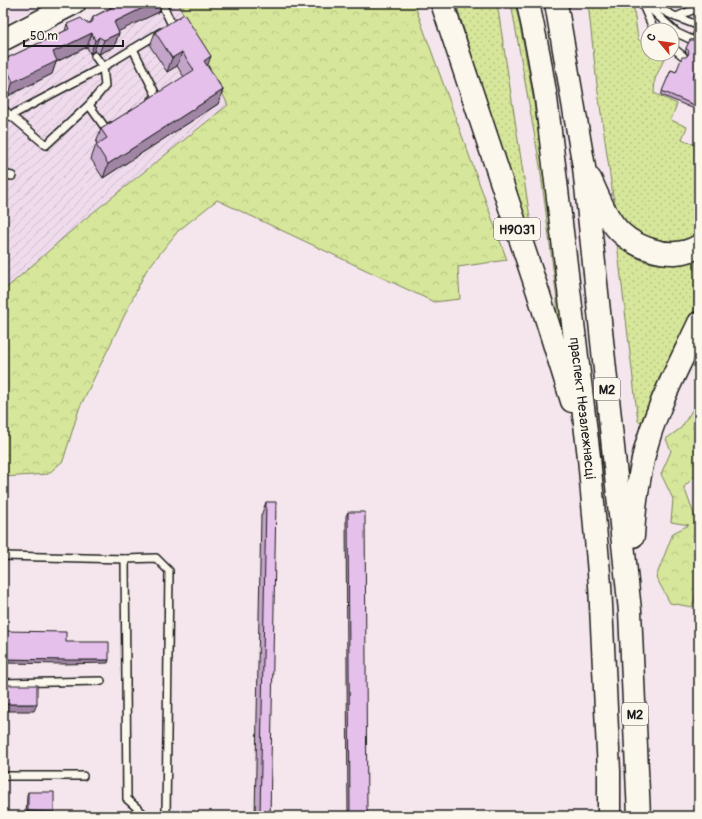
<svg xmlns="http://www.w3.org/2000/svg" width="702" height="819" font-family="Pangolin,sans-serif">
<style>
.built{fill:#efdbec}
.industrial{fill:url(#industrial-furrows)}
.grass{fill:url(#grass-dots);stroke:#79815b}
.forest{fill:url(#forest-crowns);stroke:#79815b}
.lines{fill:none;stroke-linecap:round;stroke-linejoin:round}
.service-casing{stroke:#1c1c1c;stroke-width:10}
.primary-casing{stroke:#1c1c1c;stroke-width:24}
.trunk-casing{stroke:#1c1c1c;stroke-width:25}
.service{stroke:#fbf7ec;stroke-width:7}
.primary{stroke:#fbf7ec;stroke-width:21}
.trunk{stroke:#fbf7ec;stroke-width:22}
.wall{fill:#c4a5ca;stroke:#1c1c1c}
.shaded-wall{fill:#a086a4;stroke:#1c1c1c}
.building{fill:#e4c0eb;stroke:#1c1c1c}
.labels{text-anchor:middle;stroke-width:4;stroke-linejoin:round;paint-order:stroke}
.shield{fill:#fbf7ec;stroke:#5f5e5a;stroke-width:1}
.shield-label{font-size:13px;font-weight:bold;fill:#1c1c1c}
.street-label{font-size:14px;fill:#1c1c1c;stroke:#fbf7ec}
</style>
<defs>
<pattern id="industrial-furrows" width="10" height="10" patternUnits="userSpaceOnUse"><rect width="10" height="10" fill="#efdbec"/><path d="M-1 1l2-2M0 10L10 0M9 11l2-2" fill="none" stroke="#ccbbca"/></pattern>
<pattern id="grass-dots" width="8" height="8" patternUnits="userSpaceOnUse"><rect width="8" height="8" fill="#d6e69a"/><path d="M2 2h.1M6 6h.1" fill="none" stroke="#b7c584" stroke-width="1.8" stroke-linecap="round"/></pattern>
<pattern id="forest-crowns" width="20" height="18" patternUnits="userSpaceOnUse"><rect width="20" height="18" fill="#d6e69a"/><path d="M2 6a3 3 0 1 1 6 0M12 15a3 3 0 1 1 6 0" fill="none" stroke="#b7c584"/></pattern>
</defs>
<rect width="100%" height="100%" fill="#f4e6ec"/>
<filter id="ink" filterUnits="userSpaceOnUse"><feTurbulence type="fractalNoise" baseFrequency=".025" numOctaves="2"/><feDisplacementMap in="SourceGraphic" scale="8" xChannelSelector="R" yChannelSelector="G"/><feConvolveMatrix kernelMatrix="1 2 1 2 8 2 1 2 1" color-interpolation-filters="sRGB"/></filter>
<g filter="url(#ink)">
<!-- built -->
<polygon class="built" points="3,3 45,3 3,24"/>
<!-- industrial -->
<polygon class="industrial" points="159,3 178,3 228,105 86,218 3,291 3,72"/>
<!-- grass -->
<g class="grass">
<polygon points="456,3 497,3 540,283"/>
<path d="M511,3H515C540,115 551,229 565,342L557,322V300L540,166Z"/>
<path d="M588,3H633L638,39L648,48V54H658L665,57L655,79L654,93L677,104L671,120L687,127L682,139L699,147V232C671,252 637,240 619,213C616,208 615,201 613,196L597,85Z"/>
<path d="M617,243C644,269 666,268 699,256V299L642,422L638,421Z"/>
</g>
<!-- forest -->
<g class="forest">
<polygon points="178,3 414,3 507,260 458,267 460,299 434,302 217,200 178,231 146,271 79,409 63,461 48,474 3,477 3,291 86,218 228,105"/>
<polygon points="699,399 699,472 684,487 699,528 699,587 692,607 670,603 656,577 673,533 689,525 671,522 673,499 661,474 671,451 666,439 681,428"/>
</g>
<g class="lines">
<!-- service casing -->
<g class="service-casing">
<g id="service">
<polyline points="642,3 654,30"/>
<polyline points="644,3 677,33 690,39"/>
<polyline points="648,3 676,17 697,25"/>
<polyline points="163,6 172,25"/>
<polyline points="676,17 697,8 699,9"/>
<polyline points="672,47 683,56"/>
<polyline points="133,49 157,97 152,100"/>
<polyline points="89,105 106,129 111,126"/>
<polyline points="3,109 46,145 89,105 105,86 103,67 95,56"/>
<polyline points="10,116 103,67 161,32"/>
<polyline points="3,174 12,176"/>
<polyline points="3,556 125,559 156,558 169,571 166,816"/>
<polyline points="125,559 127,799 146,816"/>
<polyline points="3,683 101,681"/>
<polyline points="3,776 83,776"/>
</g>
</g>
<!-- primary casing -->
<g class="primary-casing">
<polyline id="primary" points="3,40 75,3"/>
</g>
<!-- trunk casing -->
<g class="trunk-casing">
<g id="trunk">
<polyline points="442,3 538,292 572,401"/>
<path id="s1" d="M528,3L539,56L546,98L589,457L600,585L609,771V816"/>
<polyline points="556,3 584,167 630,611 639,816"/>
<path d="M590,179C597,193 602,208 611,221C628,247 671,263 699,246"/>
<path d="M633,536C634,509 638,482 644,455C655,409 679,366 699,323"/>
</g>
</g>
<!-- service -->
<use href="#service" class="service"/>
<!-- primary -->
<use href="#primary" class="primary"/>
<!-- trunk -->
<use href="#trunk" class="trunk"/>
</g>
<!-- wall -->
<g class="wall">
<polygon points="112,3 162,3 159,12 118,31 119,33 114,47 99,54 94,51 90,54 87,47 56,62 52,74 8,96 3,86 3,60 65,31 67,24 90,23 93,17 110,8"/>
<polygon points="696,26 699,26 693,79 699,82 699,111 661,95 671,70 676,72 686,57 688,56 688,55 685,51 690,40 694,40 694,36 692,35"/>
<polygon points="155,32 208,66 223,90 218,104 103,178 91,159 96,145 97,144 96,143 101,129 184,77 177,66 167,72 150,46"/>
<polygon points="266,502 270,816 255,816 261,516"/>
<polygon points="348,512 367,816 348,816 346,516"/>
<polygon points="28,792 54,812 53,815 26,814 27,795"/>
</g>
<!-- shaded-wall -->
<g class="shaded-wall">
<polygon points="153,3 162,3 159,12 109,36 114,22"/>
<polygon points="92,33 87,47 56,62 52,74 8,96 13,82 53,52"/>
<polygon points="119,33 114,47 99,54 104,40"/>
<polygon points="99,37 94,51 90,54 95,41"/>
<polygon points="182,52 177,66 167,72 172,58"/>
<polygon points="211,56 206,70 204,61"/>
<polygon points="223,90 218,104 103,178 108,164"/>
<polygon points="3,659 109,660 108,663 65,664 3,663"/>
<polygon points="3,704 37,704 34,711 3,711"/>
<polygon points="28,811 54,812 53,815 26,814"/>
</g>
<!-- building -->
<g class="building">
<polygon points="116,3 153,3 114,22 119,33 104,40 99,37 95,41 92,33 53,52 57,61 13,82 3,60 69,29 67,24 81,18 86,23 91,23 93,21 93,17 117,5"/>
<polygon points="184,14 211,56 204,61 223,90 108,164 96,145 107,138 101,129 194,70 182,52 172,58 155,32"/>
<polygon points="696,26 699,26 699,64 692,79 699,82 699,107 662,91 671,70 676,72 682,57 686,57 688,55 689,51 686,48 690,40 694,40 696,37 696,33 694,31"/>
<polygon points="266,502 276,502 270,816 260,816"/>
<polygon points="348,512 365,512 367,816 350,816"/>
<polygon points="3,631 66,632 66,642 109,642 109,660 66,660 3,659"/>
<rect x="3" y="685" width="34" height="19"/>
<polygon points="28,792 54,792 54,812 28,811"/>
</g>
</g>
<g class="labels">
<!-- shield labels -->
<g class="shield">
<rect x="494" y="218" width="46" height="22" rx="3"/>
<rect x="594" y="378" width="26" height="22" rx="3"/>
<rect x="622" y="703" width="26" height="22" rx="3"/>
</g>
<g class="shield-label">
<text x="517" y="234">Н9031</text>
<text x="607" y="394">М2</text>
<text x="635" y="719">М2</text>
</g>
<!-- street labels -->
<g class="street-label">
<text dy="5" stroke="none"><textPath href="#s1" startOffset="409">праспект Незалежнасці</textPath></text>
</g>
</g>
<!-- margin -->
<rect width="702" height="819" fill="none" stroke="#fbf7ec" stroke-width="16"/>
<rect x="8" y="8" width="686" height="803" fill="none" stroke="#1c1c1c" stroke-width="1.5" filter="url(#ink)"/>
<!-- north arrow -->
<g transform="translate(660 42) rotate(299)"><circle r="19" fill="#fbf7ec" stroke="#a29f99"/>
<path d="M0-3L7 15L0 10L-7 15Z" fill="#c8321e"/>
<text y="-6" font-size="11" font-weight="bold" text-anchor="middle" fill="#1c1c1c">С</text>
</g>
<!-- scale -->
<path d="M24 40v6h99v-6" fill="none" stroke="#1c1c1c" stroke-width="2"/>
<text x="30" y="40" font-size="12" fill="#1c1c1c" stroke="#fbf7ec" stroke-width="3" paint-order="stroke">50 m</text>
</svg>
